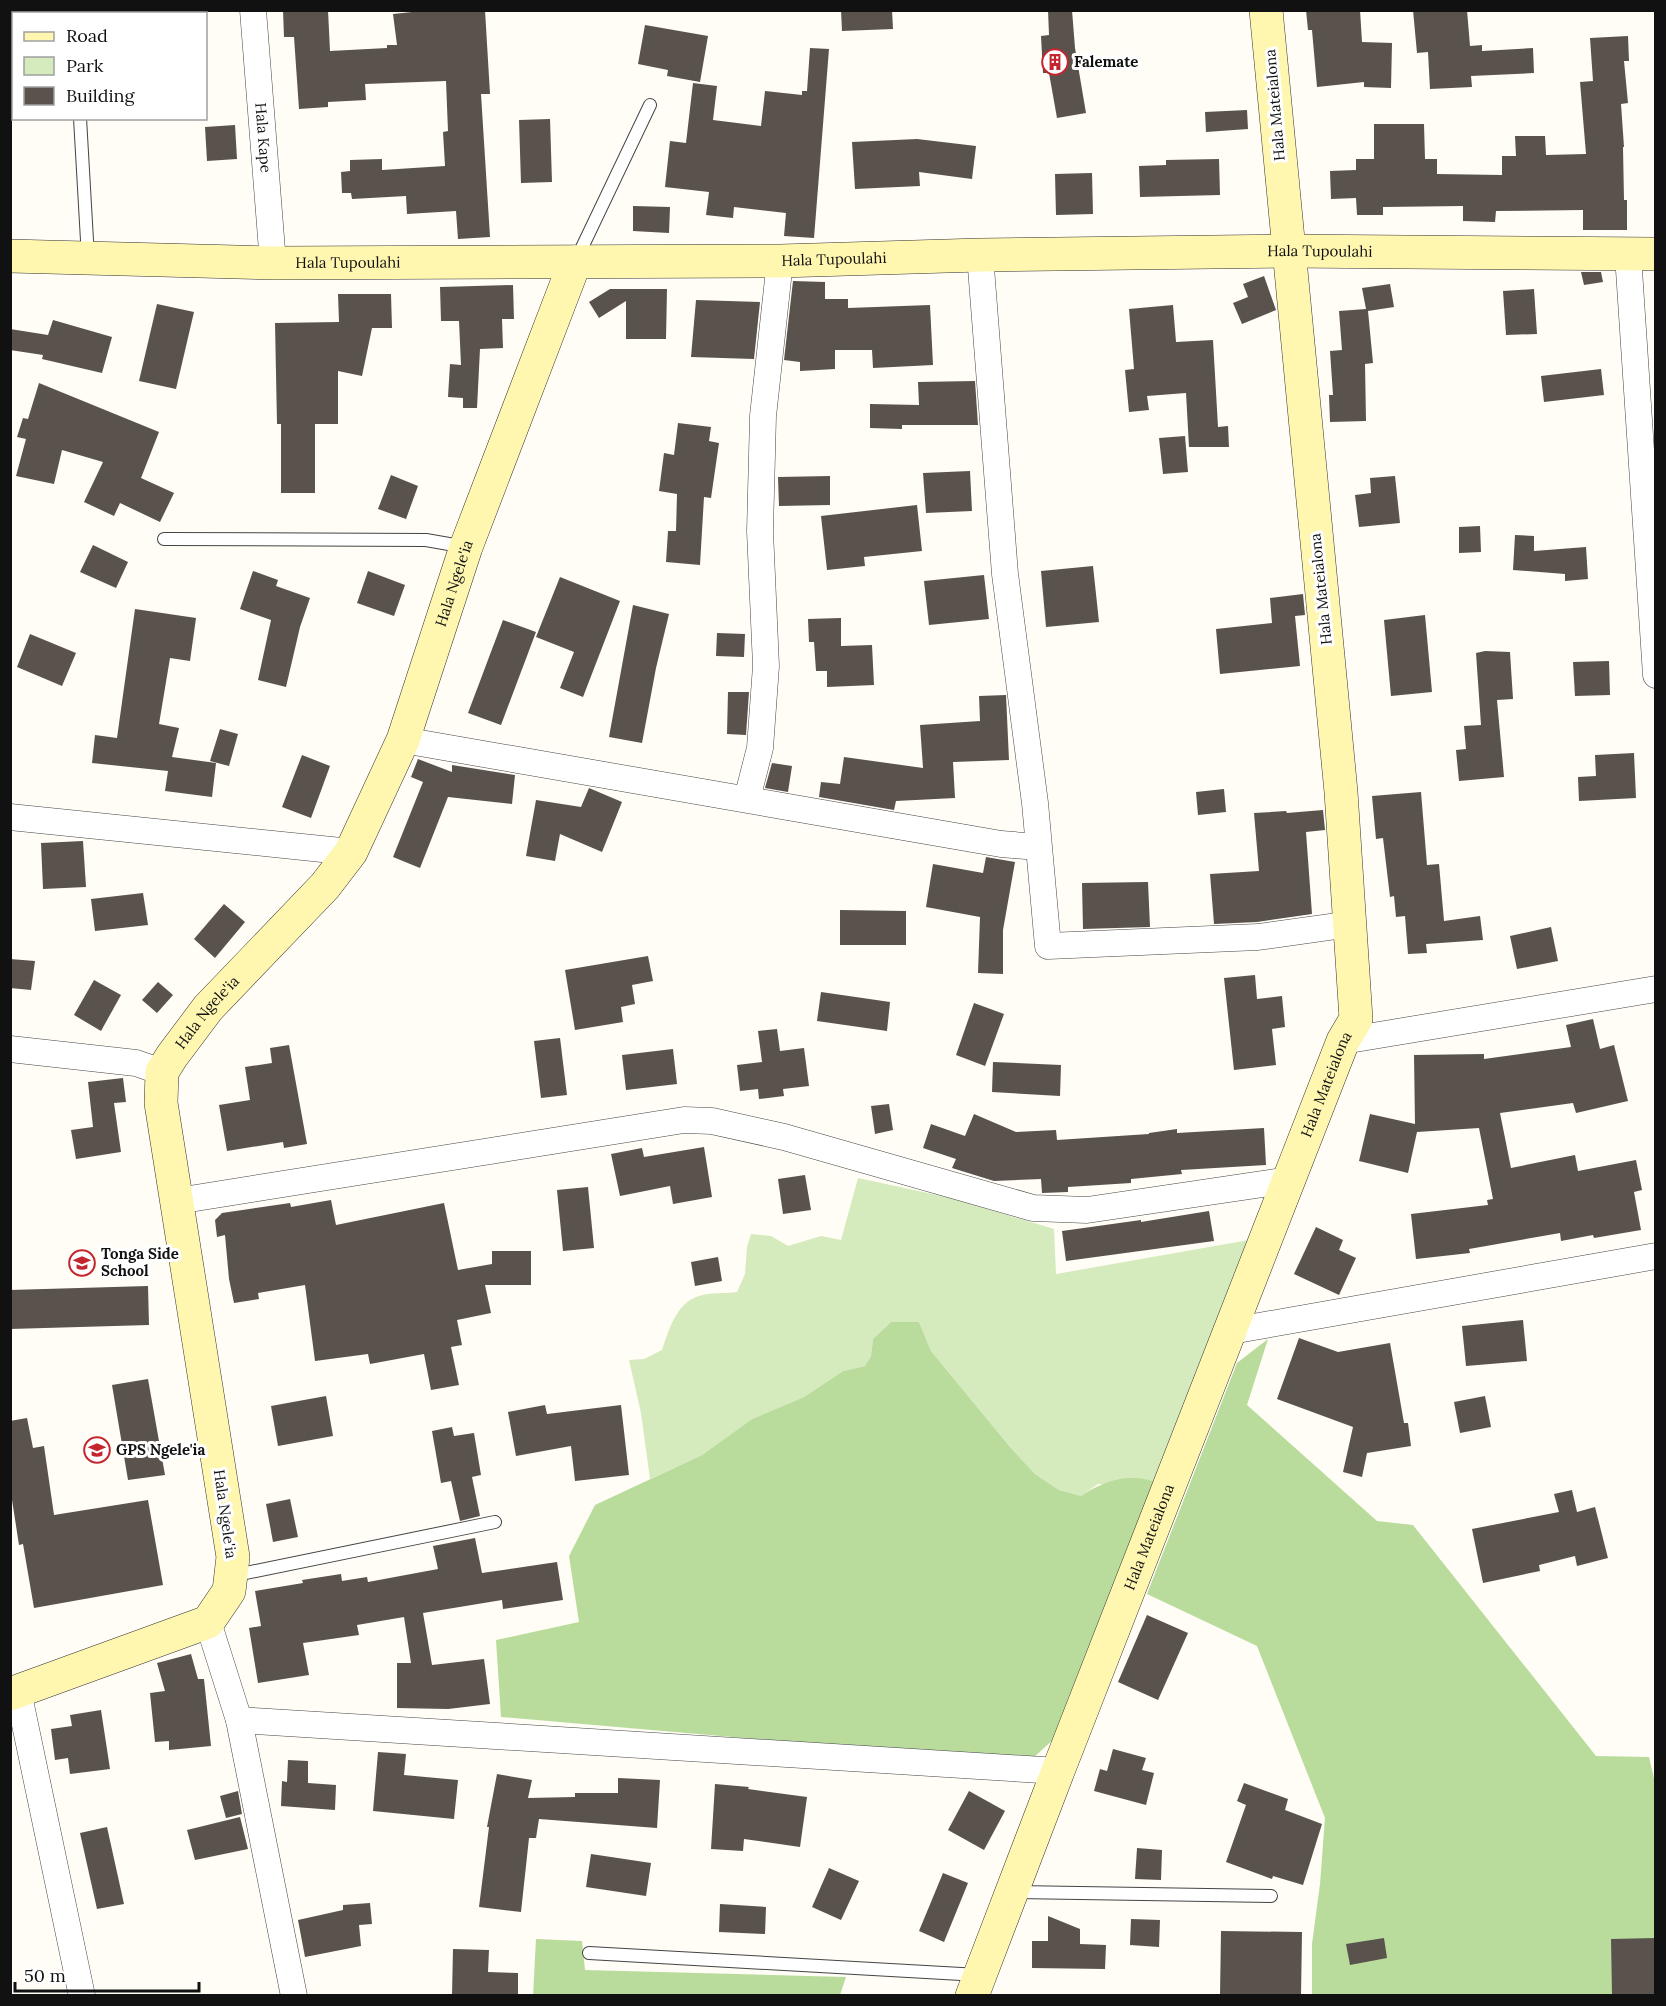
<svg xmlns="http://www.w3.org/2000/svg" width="1666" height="2006" font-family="Lora,serif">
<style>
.green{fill:#d5ebbd}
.forest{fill:#b9dc9c}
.building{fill:#5a524d}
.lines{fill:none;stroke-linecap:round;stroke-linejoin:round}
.lane-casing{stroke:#444;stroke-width:14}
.street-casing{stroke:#444;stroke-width:27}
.secondary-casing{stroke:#333;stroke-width:34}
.lane{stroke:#fff;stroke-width:12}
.street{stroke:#fff;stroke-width:26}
.secondary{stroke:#fff6b0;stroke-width:33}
.labels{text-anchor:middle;stroke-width:6;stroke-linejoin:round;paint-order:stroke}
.poi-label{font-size:15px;font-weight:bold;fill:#111;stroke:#fff;text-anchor:start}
.street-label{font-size:15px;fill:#111;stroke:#fff}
</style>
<rect width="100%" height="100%" fill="#fffdf5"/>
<!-- green -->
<path class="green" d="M858,1178L951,1198L1054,1229L1056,1274L1249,1240L1161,1484H1098L1081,1496L1059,1490L1035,1474L1010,1447L931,1351L919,1322H891L873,1339L871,1356L865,1366L843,1371L804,1397L752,1419L702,1455L650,1479L641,1413L629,1360L644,1359L662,1350C669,1330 676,1303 699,1296C710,1292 725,1294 737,1292L745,1274L747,1247L751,1234L771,1236L788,1246L821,1236L841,1240Z"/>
<!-- forest -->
<g class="forest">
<path d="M891,1322H919L931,1351L1010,1447L1035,1474L1059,1490L1081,1496C1106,1479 1132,1472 1161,1484L1055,1738L1032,1759L942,1755L501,1717L496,1640L579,1622L569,1556L595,1505L702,1455L752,1419L804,1397L843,1371L865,1366L871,1356L873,1339Z"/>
<polygon points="1268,1339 1247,1405 1377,1521 1413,1525 1596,1756 1649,1757 1656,1787 1655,1995 1312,1995 1312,1944 1320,1884 1325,1818 1257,1646 1147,1594 1237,1363"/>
<polygon points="536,1939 582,1941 585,1970 846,1977 840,1995 533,1996"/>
</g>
<!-- building -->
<g class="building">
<polygon points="283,10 328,10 330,51 387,48 387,45 397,45 393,14 431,10 485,10 490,94 481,94 490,237 458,239 456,211 407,214 406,196 352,199 351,193 342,193 341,172 350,171 350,160 382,159 382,170 445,166 443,132 448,131 446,81 365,84 366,100 328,102 328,107 299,109 294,37 284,37"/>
<polygon points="841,10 892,10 893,29 842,31"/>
<polygon points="1048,10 1072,10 1075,48 1086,113 1057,118 1049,73 1043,73 1041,36 1049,35"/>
<polygon points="1306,10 1360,10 1362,42 1392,43 1391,88 1364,87 1364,82 1317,87 1312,30 1308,30"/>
<polygon points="1413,10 1467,10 1470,46 1482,45 1482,51 1533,48 1534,73 1471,76 1472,87 1430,89 1428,52 1417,53"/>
<polygon points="645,25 708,36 700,82 667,76 668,70 638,64"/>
<polygon points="1628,36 1629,61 1624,61 1628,103 1621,104 1624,147 1623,147 1624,200 1627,200 1627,230 1583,230 1583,210 1496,211 1495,222 1463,221 1463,206 1383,207 1383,215 1357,215 1356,198 1331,199 1330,171 1356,170 1356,159 1374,159 1374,124 1424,124 1425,159 1437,159 1437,174 1502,175 1502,156 1516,156 1515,136 1545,136 1546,155 1586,154 1580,82 1593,81 1590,38"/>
<polygon points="810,48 829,49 814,238 784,236 786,213 734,207 733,218 706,215 709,192 665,187 670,141 686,143 693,83 717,86 713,120 761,126 765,91 802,95 802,91 807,91"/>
<polygon points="1247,110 1248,129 1206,132 1205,112"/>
<polygon points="550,119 552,182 521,183 519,120"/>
<polygon points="235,125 237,159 207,161 205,127"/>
<polygon points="917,139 976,146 972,179 919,172 920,186 855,189 852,142"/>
<polygon points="1219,159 1220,195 1140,197 1139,166 1166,165 1166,160"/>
<polygon points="1092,173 1093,214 1056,215 1055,174"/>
<polygon points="633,206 670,207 669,233 633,231"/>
<polygon points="1581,272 1601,272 1603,282 1584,285"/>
<polygon points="1264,276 1276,310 1242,324 1233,303 1248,297 1243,284"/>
<polygon points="793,281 825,282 825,299 848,299 848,308 930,305 933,365 873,368 872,350 835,350 835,369 800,371 800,362 784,360"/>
<polygon points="1390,284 1394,307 1368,311 1373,363 1365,364 1366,421 1330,422 1329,395 1333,395 1330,351 1342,350 1339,311 1366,309 1362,288"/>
<polygon points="513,285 514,319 502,319 503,348 480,349 477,408 463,408 463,398 448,397 450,364 461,365 459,321 441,321 440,287"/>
<polygon points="610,289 667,289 666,339 626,339 626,301 599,318 589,302"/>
<polygon points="1534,289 1537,334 1506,335 1503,291"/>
<polygon points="338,294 391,294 392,328 372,328 362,376 338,371 338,424 315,424 315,493 281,493 281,424 277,424 275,323 339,322"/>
<polygon points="696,300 760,302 754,359 691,357"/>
<polygon points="157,304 194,312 176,389 139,381"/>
<polygon points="1173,305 1176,342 1213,340 1218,427 1228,426 1229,447 1189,447 1186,393 1147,396 1149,410 1129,412 1125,370 1134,369 1129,309"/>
<polygon points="53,320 112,337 102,373 42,359 43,355 10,350 10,329 48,335"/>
<polygon points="1601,369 1604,395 1544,402 1541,376"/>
<polygon points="975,381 978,425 902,425 902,429 870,428 870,404 919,405 918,382"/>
<polygon points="39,383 159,432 141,478 174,493 160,522 120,503 114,516 84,502 103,462 62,450 54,484 16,476 26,439 17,437 23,418 28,419"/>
<polygon points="678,423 711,427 709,441 719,443 711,498 704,497 700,565 666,562 668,531 676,531 677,494 659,491 664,453 674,455"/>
<polygon points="1185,436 1188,472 1163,474 1159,438"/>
<polygon points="970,471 972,511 926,513 923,473"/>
<polygon points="391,475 418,486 406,519 378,509"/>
<polygon points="830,476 830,505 779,506 778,477"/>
<polygon points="1395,476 1400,523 1359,527 1355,495 1371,493 1370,478"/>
<polygon points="917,505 922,551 864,557 865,566 827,570 821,516"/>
<polygon points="1480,526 1481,552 1459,553 1459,527"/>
<polygon points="1515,535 1534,536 1534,551 1586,547 1588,579 1565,581 1565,574 1513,570"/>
<polygon points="93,545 128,562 116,588 80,572"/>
<polygon points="1093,566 1099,622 1046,627 1041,571"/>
<polygon points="253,571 278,580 276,586 310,598 300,627 286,687 258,680 271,620 240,609"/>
<polygon points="368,571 405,585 394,616 357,603"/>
<polygon points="984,575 989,619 929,625 924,581"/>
<polygon points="560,577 620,601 583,697 560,688 574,652 536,637"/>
<polygon points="1303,594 1305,615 1295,616 1300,666 1220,674 1216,629 1272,623 1270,598"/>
<polygon points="633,605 669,614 656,668 642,743 609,737"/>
<polygon points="135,609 196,618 190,661 170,658 159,724 179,728 172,757 216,763 212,797 165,791 168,771 92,763 95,735 117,738"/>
<polygon points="1425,615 1432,692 1391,696 1384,620"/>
<polygon points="841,618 841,646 872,645 874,685 827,687 827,671 816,671 814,642 809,642 808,619"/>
<polygon points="503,620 536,632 501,725 468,713"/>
<polygon points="717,633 745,634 744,657 716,656"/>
<polygon points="30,634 76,653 62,686 17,667"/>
<polygon points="1485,651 1510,652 1513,699 1497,700 1504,777 1459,781 1456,750 1466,749 1464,726 1481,725 1476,653"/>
<polygon points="1609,661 1610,695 1575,696 1573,662"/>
<polygon points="728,692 749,692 746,735 727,734"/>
<polygon points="1006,695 1009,760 953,762 955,798 896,801 894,810 819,797 821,782 840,784 844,757 923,768 920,725 980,721 979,696"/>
<polygon points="220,729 238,734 229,766 210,761"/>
<polygon points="1634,753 1636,798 1579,801 1578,777 1596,776 1595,755"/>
<polygon points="302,755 330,766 311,818 282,807"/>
<polygon points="418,759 452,772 452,765 515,775 512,804 448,797 420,868 393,857 423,782 411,777"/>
<polygon points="772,763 792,766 788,792 765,788"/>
<polygon points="589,788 622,802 602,852 560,834 555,861 526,856 536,800 581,807"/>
<polygon points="1224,789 1226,812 1198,815 1196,792"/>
<polygon points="1421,792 1427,865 1439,864 1444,921 1480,916 1483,940 1426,944 1427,953 1408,954 1405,916 1396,917 1394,896 1390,897 1383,838 1376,839 1372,796"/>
<polygon points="1323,810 1325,830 1306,832 1312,914 1257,922 1214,924 1210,874 1259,871 1254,813 1286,811 1287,813"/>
<polygon points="83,841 86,887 43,889 41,843"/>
<polygon points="986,857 1015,862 1003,930 1003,974 978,973 980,917 926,907 933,864 983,873"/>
<polygon points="1148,882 1150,927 1083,929 1082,883"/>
<polygon points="143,893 148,925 95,931 91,899"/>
<polygon points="224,904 245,922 215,958 194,939"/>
<polygon points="840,910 906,911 906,945 840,945"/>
<polygon points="1551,927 1558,961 1517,969 1510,936"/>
<polygon points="648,956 653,981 632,985 635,1004 621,1007 623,1022 575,1030 565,970"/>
<polygon points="10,959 35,961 31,990 10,988"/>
<polygon points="1255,975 1257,999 1282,996 1285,1027 1272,1029 1276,1065 1234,1070 1224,978"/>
<polygon points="94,980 121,995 101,1031 74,1015"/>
<polygon points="158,982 173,995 157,1013 142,1000"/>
<polygon points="821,992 890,1002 887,1031 817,1021"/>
<polygon points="974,1003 1004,1014 985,1066 956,1055"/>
<polygon points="1593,1019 1600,1049 1614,1045 1628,1101 1576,1113 1573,1103 1500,1113 1511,1168 1575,1155 1578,1171 1636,1160 1642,1190 1634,1192 1641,1230 1594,1238 1593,1235 1561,1241 1560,1233 1469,1249 1470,1253 1416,1259 1411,1214 1488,1205 1487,1200 1493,1199 1479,1128 1417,1132 1408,1173 1359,1161 1370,1114 1415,1124 1414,1055 1484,1054 1484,1059 1571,1047 1566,1025"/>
<polygon points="777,1029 780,1051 804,1048 809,1086 783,1089 784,1096 759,1099 758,1089 740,1091 737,1065 762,1062 758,1031"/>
<polygon points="560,1038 567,1095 541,1098 534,1041"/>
<polygon points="289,1045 307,1144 284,1148 283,1142 227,1151 219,1105 250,1100 245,1067 272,1063 270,1048"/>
<polygon points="673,1049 677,1084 626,1090 622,1055"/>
<polygon points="993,1062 1061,1065 1060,1096 992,1092"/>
<polygon points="123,1078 126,1102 114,1103 121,1152 76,1159 71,1130 93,1127 88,1082"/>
<polygon points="889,1104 893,1130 875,1134 871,1106"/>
<polygon points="974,1114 1016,1132 1056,1130 1057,1140 1149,1134 1149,1133 1177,1129 1177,1133 1264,1128 1266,1165 1181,1170 1182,1174 1131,1179 1131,1183 1068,1187 1068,1192 1042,1193 1041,1179 994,1181 952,1168 956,1159 923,1148 931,1124 965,1136"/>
<polygon points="704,1147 712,1197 673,1204 670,1186 620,1196 611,1154 642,1148 644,1157"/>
<polygon points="805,1175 811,1210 783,1214 778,1179"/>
<polygon points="588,1187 594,1248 563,1251 557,1190"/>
<polygon points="331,1200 336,1225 444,1203 458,1270 492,1264 492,1251 531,1251 531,1285 485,1285 491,1313 457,1320 462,1345 451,1347 459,1385 431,1390 424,1354 370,1364 368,1354 315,1361 305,1285 258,1293 259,1299 234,1303 229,1279 225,1235 217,1237 215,1220 222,1213 290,1203 291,1207"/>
<polygon points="1209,1211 1214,1241 1066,1261 1062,1231 1141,1220 1141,1222"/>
<polygon points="1316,1227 1343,1240 1339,1250 1356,1258 1339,1295 1294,1274"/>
<polygon points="718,1257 722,1281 695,1286 691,1262"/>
<polygon points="148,1286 149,1325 10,1329 10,1290"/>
<polygon points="1523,1320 1527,1361 1466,1366 1462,1326"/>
<polygon points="1299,1338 1338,1352 1390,1343 1404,1423 1408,1423 1411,1446 1367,1453 1362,1477 1343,1472 1353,1427 1277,1399"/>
<polygon points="148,1379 165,1475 128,1480 112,1385"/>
<polygon points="326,1396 333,1436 278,1446 271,1406"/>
<polygon points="1485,1396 1491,1427 1460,1433 1454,1402"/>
<polygon points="545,1405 547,1414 621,1405 629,1475 575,1481 571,1446 516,1456 508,1412"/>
<polygon points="27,1418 33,1448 44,1446 54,1515 148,1500 163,1585 34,1608 23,1544 19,1545 10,1487 10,1421"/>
<polygon points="452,1427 454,1436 474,1433 481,1475 472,1477 480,1516 460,1521 451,1481 441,1483 432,1431"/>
<polygon points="1572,1490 1577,1512 1595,1507 1608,1558 1577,1566 1575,1556 1539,1565 1540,1571 1483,1583 1472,1529 1559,1512 1554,1494"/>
<polygon points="290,1499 298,1537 273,1542 266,1504"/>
<polygon points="475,1538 482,1573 557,1562 563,1600 503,1609 502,1600 423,1613 432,1665 484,1659 490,1704 448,1709 397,1708 397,1663 411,1663 404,1617 357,1625 359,1635 303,1643 309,1675 258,1683 249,1628 261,1626 255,1591 303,1583 302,1580 341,1574 342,1581 367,1577 368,1582 438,1569 433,1546"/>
<polygon points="1147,1615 1188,1633 1158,1700 1118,1682"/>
<polygon points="191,1654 198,1679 204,1679 211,1746 169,1750 169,1741 155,1742 150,1693 165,1691 157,1663"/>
<polygon points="101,1710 110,1769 70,1774 68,1758 55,1760 51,1729 72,1726 70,1715"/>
<polygon points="1113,1749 1146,1758 1142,1770 1154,1773 1146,1805 1094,1791 1100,1769 1107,1771"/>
<polygon points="378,1752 406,1754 404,1775 458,1780 454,1819 373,1811"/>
<polygon points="288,1760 308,1761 308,1783 336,1785 335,1810 281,1806 282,1781 287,1782"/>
<polygon points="497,1774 532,1780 528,1798 575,1797 575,1793 618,1793 618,1778 660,1780 657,1828 539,1819 536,1838 529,1838 521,1912 479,1907 489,1827 487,1827"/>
<polygon points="1244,1783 1288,1799 1285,1810 1322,1824 1303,1885 1273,1876 1272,1879 1226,1862 1246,1805 1237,1801"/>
<polygon points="715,1784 749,1787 748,1789 807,1797 800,1847 744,1839 743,1851 711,1849"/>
<polygon points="238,1791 242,1814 226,1818 220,1796"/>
<polygon points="969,1791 1005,1811 984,1850 948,1830"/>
<polygon points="240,1817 248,1849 195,1860 187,1830"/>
<polygon points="107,1827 124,1904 97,1909 80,1833"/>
<polygon points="1137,1848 1162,1850 1161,1880 1135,1879"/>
<polygon points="591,1854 651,1863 646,1896 586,1887"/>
<polygon points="829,1868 859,1881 841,1920 812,1907"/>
<polygon points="943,1873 968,1883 944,1942 919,1931"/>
<polygon points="370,1903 372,1924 359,1925 361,1946 305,1957 298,1920 343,1910 343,1905"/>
<polygon points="720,1904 766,1907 765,1934 719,1932"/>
<polygon points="1048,1916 1080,1929 1080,1944 1106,1945 1105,1969 1032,1968 1032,1941 1048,1941"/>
<polygon points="1131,1919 1160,1920 1159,1947 1130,1945"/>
<polygon points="1221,1931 1302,1932 1301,1995 1220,1995"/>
<polygon points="1384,1938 1387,1958 1350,1965 1346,1944"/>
<polygon points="1656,1938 1656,1995 1612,1995 1611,1939"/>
<polygon points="453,1949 489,1950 488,1972 518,1973 518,1995 452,1995"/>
</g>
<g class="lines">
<!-- lane casing -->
<g class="lane-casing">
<g id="lane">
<polyline points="80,118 88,258"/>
<polyline points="577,258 650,105"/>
<polyline points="164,539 426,540 466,547"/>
<polyline points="231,1576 495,1522"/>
<polyline points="1013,1892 1271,1896"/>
<polyline points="589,1953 979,1975"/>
</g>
</g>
<!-- street casing -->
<g class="street-casing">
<g id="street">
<path id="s1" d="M253,10L273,263"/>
<polyline points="980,255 1005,574 1035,803 1048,946 1258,937 1351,924"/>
<polyline points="1628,255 1656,675"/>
<polyline points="403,740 1001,844 1038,847"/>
<polyline points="747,799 760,748 766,666 760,531 763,416 780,261"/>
<polyline points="10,817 351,852"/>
<polyline points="1343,1041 1656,989"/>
<polyline points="10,1049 136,1063 162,1072"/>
<polyline points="177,1201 684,1120 712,1121 784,1137 1033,1208 1087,1210 1289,1180"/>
<polyline points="1231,1331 1656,1256"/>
<polyline points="208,1622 239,1720 1058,1771"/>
<polyline points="18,1691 82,1996"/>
<polyline points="239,1720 294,1996"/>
</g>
</g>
<!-- secondary casing -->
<g class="secondary-casing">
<g id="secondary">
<path id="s2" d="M10,256L273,263L780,261L980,255L1288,251L1656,254"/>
<path id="s3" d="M10,1694L208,1622L229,1591L233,1557L161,1103L162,1072L172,1056L208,1008L325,886L351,852L403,740L466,547L575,262"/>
<path id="s4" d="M972,1996L1058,1771L1343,1041L1356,1019L1341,792L1266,10"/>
</g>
</g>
<!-- lane -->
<use href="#lane" class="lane"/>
<!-- street -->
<use href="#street" class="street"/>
<!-- secondary -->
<use href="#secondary" class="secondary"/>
</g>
<!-- icons -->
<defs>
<g id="building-ring" transform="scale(1.35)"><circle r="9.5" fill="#fff" stroke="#c4262e" stroke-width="1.5"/><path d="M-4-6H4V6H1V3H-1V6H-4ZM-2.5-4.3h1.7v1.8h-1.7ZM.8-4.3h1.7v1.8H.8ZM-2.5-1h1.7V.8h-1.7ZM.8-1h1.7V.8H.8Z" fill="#c4262e"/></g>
<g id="school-ring" transform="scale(1.35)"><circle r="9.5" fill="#fff" stroke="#c4262e" stroke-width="1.5"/><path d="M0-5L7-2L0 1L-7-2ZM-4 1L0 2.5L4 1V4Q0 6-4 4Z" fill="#c4262e"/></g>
</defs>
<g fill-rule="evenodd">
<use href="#building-ring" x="1055" y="62"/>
<use href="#school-ring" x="82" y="1263"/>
<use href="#school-ring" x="97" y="1450"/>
</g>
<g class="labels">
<!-- poi labels -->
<g class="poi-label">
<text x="1074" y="67">Falemate</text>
<text x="101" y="1259">Tonga Side<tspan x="101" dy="17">School</tspan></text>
<text x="116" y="1455">GPS Ngele'ia</text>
</g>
<!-- street labels -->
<g class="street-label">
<text transform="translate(1275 105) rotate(-95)" y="5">Hala Mateialona</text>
<text dy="5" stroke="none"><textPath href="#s1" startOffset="128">Hala Kape</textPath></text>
<text dy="5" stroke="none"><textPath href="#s2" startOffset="1310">Hala Tupoulahi</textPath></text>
<text dy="5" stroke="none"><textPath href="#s2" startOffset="824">Hala Tupoulahi</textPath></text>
<text dy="5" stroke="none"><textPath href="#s2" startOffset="338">Hala Tupoulahi</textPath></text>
<text dy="5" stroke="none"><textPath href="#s3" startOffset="1352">Hala Ngele'ia</textPath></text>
<text transform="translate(1321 589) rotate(-96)" y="5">Hala Mateialona</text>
<text dy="5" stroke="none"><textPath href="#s3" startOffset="848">Hala Ngele'ia</textPath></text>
<text dy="5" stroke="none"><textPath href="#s4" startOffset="978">Hala Mateialona</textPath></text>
<text transform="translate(225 1514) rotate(82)" y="5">Hala Ngele'ia</text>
<text dy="5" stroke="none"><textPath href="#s4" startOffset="492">Hala Mateialona</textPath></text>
</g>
</g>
<!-- border -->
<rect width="1666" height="2006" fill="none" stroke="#111111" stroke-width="24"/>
<!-- legend -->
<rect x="12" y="12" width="195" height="108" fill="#ffffff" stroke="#a0a0a0" stroke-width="1.5"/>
<rect x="24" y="32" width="30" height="9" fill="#fff6b0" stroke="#a0a0a0" stroke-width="1.5"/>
<text x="66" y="42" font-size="18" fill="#111111">Road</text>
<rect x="24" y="57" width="30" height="18" fill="#d5ebbd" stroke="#a0a0a0" stroke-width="1.5"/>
<text x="66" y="72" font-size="18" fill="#111111">Park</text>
<rect x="24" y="87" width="30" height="18" fill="#5a524d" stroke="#a0a0a0" stroke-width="1.5"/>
<text x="66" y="102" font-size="18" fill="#111111">Building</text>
<!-- scale -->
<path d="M15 1982v9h184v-9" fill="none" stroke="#111111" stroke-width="3"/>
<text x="24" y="1982" font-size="18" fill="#111111" stroke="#ffffff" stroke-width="4.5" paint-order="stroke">50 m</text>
</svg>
